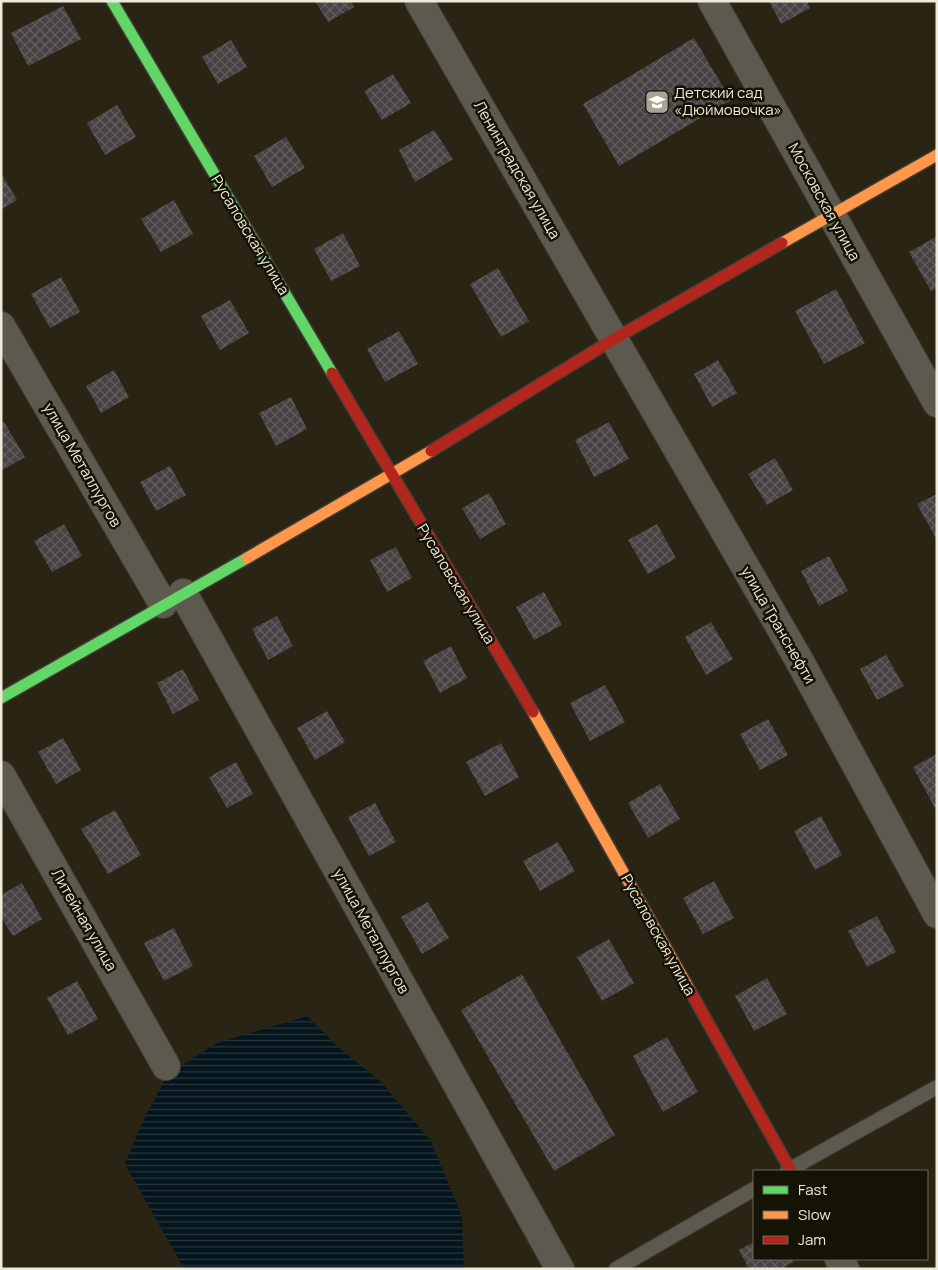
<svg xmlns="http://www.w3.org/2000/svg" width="938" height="1270" font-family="Manrope,sans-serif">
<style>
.water{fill:url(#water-rules)}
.building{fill:url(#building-cross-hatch)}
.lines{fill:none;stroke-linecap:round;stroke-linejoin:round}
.lane-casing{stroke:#423e32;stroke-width:16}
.street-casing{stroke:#423e32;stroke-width:30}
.fast-casing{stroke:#423e32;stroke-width:14}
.slow-casing{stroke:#423e32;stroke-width:14}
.jam-casing{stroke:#423e32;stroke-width:14}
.lane{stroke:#5c594e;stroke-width:14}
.street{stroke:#5c594e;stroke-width:28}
.fast{stroke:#63d668;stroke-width:11}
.slow{stroke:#ff974d;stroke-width:11}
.jam{stroke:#b3261e;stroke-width:11}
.labels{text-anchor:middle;stroke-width:5;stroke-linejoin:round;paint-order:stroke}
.poi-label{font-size:15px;fill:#eeead9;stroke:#151206;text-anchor:start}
.street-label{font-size:15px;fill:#eeead9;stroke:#151206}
</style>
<defs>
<pattern id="water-rules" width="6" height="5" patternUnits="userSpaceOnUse" patternTransform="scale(1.25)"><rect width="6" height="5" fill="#04151d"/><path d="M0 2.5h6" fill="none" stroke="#29373d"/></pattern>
<pattern id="building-cross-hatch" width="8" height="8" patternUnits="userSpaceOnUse" patternTransform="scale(1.25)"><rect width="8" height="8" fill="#474344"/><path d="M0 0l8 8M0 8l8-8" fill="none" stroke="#625e5e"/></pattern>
</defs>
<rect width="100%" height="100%" fill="#292414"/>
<!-- water -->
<polygon class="water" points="307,1016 337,1046 380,1081 431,1141 462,1217 464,1269 184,1269 125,1164 141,1125 167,1075 217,1043"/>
<!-- building -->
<g class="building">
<polygon points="315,1 351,1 354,7 328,22"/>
<polygon points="769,1 807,1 810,8 781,24"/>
<polygon points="63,6 81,39 28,66 11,33"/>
<polygon points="694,38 731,100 619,166 583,104"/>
<polygon points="231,40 247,67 218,84 202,57"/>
<polygon points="393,74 411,103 382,120 364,91"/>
<polygon points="117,105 136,137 105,155 87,123"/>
<polygon points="434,130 453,159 415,182 399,150"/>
<polygon points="286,137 305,168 272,187 254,156"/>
<polygon points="1,173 17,200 1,210"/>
<polygon points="174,200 193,234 161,252 141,219"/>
<polygon points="343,233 360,266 331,281 314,249"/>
<polygon points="936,237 937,288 931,291 909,252"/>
<polygon points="498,268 529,321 501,337 470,284"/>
<polygon points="61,277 80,312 50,328 31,294"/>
<polygon points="836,289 865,343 824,364 795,311"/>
<polygon points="230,300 249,333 220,350 201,316"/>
<polygon points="399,331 418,364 385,382 367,349"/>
<polygon points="718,360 737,393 712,407 694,374"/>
<polygon points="114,370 129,397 101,413 86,386"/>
<polygon points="291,397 307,429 276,446 259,413"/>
<polygon points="4,422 25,457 1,471 1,423"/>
<polygon points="609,422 629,459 594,477 575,440"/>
<polygon points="775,458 793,490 767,505 748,474"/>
<polygon points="170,466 186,495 156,511 140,482"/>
<polygon points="489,493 506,524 480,539 462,508"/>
<polygon points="937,494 937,540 917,504"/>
<polygon points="64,524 82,556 52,572 34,541"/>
<polygon points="657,524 676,558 648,574 628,540"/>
<polygon points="396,547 412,578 387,592 370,560"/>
<polygon points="829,556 848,591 819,606 801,571"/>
<polygon points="544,592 562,625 534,640 516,607"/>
<polygon points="277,616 293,646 268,660 252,629"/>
<polygon points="711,622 733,659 706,675 685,637"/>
<polygon points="451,646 467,678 440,693 423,661"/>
<polygon points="886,655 904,686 877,700 860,669"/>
<polygon points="183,669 199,700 173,714 157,683"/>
<polygon points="605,685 625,722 590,741 570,703"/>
<polygon points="327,711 345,742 315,760 297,728"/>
<polygon points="768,719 788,755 760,770 740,734"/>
<polygon points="63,738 81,770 56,784 38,752"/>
<polygon points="501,743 519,777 485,796 466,762"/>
<polygon points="937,754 937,812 913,767"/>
<polygon points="236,762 253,794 227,808 209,777"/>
<polygon points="660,784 680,819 648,838 628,803"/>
<polygon points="375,803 396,842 369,856 348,817"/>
<polygon points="115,810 141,855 108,874 81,829"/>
<polygon points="821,816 842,855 815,870 794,831"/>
<polygon points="558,842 575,871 540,891 523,861"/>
<polygon points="714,881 734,918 703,934 683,898"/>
<polygon points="22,883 42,919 13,936 1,917 1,895"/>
<polygon points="428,902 449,938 422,954 401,917"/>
<polygon points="877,916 896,952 867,967 848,931"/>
<polygon points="174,928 193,966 164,981 144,943"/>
<polygon points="609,939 634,983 602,1001 577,957"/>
<polygon points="522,974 615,1135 554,1171 461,1010"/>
<polygon points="767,978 787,1014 754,1031 735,996"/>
<polygon points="77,981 98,1019 68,1035 47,998"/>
<polygon points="667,1037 698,1092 663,1112 633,1056"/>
<polygon points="754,1242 754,1259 792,1259 793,1262 781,1269 749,1269 739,1250"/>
</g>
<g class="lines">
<!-- lane casing -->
<g class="lane-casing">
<g id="lane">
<polyline points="787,1171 937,1087"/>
<polyline points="616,1269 754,1189"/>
</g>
</g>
<!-- street casing -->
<g class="street-casing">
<g id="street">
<polyline points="419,1 799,660 937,914"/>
<polyline points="712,1 937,403"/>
<polyline points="1,326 163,604"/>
<polyline points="183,593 560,1269"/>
<polyline points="1,775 166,1066"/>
<polyline points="839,1259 845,1269"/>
</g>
</g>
<!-- fast casing -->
<g class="fast-casing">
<g id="fast">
<polyline points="112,1 332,373"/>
<polyline points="1,698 247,558"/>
</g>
</g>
<!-- slow casing -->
<g class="slow-casing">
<g id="slow">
<polyline points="782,243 937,155"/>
<polyline points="247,558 431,451"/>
<polyline points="533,712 689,989"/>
</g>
</g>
<!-- jam casing -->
<g class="jam-casing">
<g id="jam">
<polyline points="332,373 533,712"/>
<polyline points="431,451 614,339 782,243"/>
<polyline points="689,989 791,1171"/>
</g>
</g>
<!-- lane -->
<use href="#lane" class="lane"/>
<!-- street -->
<use href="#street" class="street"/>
<!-- fast -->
<use href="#fast" class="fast"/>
<!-- slow -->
<use href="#slow" class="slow"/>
<!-- jam -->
<use href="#jam" class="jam"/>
</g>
<!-- icons -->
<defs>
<g id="school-square" transform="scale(1.25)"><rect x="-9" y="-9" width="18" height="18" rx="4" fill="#a9a594" stroke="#151206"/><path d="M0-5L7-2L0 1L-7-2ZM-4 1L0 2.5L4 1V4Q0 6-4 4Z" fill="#fff"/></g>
</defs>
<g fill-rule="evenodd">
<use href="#school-square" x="657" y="102"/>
</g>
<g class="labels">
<!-- poi labels -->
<g class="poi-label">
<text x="674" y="98">Детский сад<tspan x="674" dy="17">«Дюймовочка»</tspan></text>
</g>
<!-- street labels -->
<g class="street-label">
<text transform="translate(517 170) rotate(60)" y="5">Ленинградская улица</text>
<text transform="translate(824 202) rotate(61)" y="5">Московская улица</text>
<text transform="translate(250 235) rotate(59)" y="5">Русаловская улица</text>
<text transform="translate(82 465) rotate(60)" y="5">улица Металлургов</text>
<text transform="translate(456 584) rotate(59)" y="5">Русаловская улица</text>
<text transform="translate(778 625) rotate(60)" y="5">улица Транснефти</text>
<text transform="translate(84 920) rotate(60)" y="5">Литейная улица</text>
<text transform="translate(371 931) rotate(61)" y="5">улица Металлургов</text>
<text transform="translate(658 935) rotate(61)" y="5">Русаловская улица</text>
</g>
</g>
<!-- border -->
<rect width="938" height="1270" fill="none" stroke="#eeead9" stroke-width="5"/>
<!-- legend -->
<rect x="753" y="1170" width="175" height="90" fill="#151206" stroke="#6c685a"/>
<rect x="763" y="1186" width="25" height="8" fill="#63d668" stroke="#6c685a"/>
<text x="798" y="1195" font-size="15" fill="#eeead9">Fast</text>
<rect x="763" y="1211" width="25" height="8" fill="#ff974d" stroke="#6c685a"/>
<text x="798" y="1220" font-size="15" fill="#eeead9">Slow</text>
<rect x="763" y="1236" width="25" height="8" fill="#b3261e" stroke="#6c685a"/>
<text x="798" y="1245" font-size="15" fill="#eeead9">Jam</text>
</svg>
